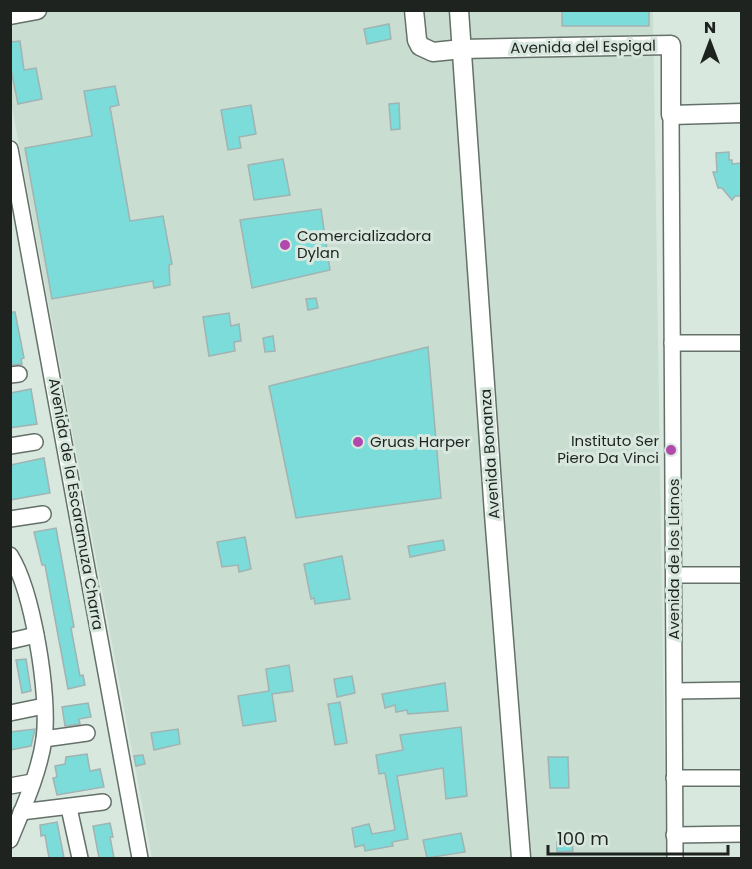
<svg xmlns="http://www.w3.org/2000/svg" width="752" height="869" font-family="Poppins,sans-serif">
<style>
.built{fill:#c9ded1}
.building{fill:#7bdcd9;stroke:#a1b3b2;stroke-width:1.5}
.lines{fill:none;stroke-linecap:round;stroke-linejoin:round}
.minor-casing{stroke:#647169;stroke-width:18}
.tertiary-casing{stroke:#647169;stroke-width:21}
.minor{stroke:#fff;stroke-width:15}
.tertiary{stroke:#fff;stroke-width:18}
.poi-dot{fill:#b149ac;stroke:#d9e8df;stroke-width:2}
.labels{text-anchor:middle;stroke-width:6;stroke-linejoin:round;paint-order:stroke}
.street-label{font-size:15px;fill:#1e2320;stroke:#d9e8df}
.poi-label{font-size:15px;fill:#1e2320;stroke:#d9e8df;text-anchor:start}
</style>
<rect width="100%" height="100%" fill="#d9e8df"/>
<!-- built -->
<polygon class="built" points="10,11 653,11 666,858 152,858 11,102"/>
<!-- building -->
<g class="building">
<rect x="562" y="10" width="87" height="16"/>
<polygon points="389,24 391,39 367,44 364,29"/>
<polygon points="20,41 24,70 36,68 42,99 18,104 10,65 10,42"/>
<polygon points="115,86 119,105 110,107 130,221 163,216 172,264 169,265 170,285 154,288 153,281 52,299 25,148 92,136 84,91"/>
<polygon points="399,103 400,129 391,130 389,104"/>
<polygon points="251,105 256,134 239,137 241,148 228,150 221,110"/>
<polygon points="729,152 729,160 732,160 732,164 741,163 741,196 735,196 732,200 722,188 718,188 713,172 717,172 716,153"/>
<polygon points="283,159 290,195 254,200 248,165"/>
<polygon points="321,209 330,270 252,288 240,220"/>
<polygon points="316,298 318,308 308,310 306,299"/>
<polygon points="10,312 15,312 24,358 21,359 22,364 10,365"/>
<polygon points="229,313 231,326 239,324 241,341 234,342 235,351 209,356 203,317"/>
<polygon points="273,336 275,351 265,352 263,338"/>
<polygon points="428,347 441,498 296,518 269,386"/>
<polygon points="31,389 37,424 10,428 10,393"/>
<polygon points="44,458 50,493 10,500 10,465"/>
<polygon points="56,528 74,627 71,628 80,676 83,675 85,685 68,689 45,565 42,565 34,532"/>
<polygon points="245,537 251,569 239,572 238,565 222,567 217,542"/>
<polygon points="443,540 445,550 410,557 408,546"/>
<polygon points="342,556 350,599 315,604 314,598 311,599 304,564"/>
<polygon points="26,659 31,691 22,693 16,660"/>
<polygon points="289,665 293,691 272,694 276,721 243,726 238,696 269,691 266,669"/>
<polygon points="352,676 355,693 337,697 334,679"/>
<polygon points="445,683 448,711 408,714 407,710 396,712 395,705 385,708 382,694"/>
<polygon points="340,702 347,743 335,745 328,704"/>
<polygon points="88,703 91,717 79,719 80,724 65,726 62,707"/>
<polygon points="461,727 467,796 446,799 443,768 397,776 408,839 392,842 393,846 365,851 364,845 355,847 352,828 369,824 372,834 395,830 385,773 379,774 376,755 403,750 400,735"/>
<polygon points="35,729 31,746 10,750 10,732"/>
<polygon points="178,729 180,744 154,750 151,733"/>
<polygon points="87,754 90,771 100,769 104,787 57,795 53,778 57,777 55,766 65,764 66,757"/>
<polygon points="143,755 145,764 136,766 134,756"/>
<polygon points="548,757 568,757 569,788 550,788"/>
<polygon points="57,822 64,858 49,858 45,835 41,836 40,825"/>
<polygon points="110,823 113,837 110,837 114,858 99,858 93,826"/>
<polygon points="461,833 465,852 427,858 423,840"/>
<polygon points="572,841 573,851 557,852 557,842"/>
</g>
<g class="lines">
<!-- minor casing -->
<g class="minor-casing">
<g id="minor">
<polyline points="671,115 675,858"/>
<polyline points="10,149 140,858"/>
<polyline points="672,343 742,343"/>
<polyline points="10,375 19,374"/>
<polyline points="10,446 35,442"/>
<polyline points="10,519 43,514"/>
<path d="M10,555C33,591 50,697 44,739C39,774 23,808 10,840"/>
<polyline points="675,575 742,575"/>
<polyline points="10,641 36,635"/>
<polyline points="675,691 742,690"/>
<polyline points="10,713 44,706"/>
<polyline points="44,739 87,733"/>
<polyline points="674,778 742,778"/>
<polyline points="10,786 32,782"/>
<polyline points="69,808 80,858"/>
<polyline points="21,812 103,802"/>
<polyline points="674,835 742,834"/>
</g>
</g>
<!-- tertiary casing -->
<g class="tertiary-casing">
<g id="tertiary">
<polyline points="414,10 417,40 420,46 433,52 462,49 671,45 671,115 742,113"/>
<polyline points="459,10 494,514 521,858"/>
<polyline points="10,15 37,10"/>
</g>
</g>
<!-- minor -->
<use href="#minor" class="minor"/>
<!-- tertiary -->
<use href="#tertiary" class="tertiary"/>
</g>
<!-- markers -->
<g class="poi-dot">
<circle cx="285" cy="245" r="6"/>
<circle cx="358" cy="442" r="6"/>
<circle cx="671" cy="450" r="6"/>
</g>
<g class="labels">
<!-- street labels -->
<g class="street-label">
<text transform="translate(583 47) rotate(-1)" y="5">Avenida del Espigal</text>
<text transform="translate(490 454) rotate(-94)" y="5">Avenida Bonanza</text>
<text transform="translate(76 504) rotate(80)" y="5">Avenida de la Escaramuza Charra</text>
<text transform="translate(674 559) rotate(-90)" y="5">Avenida de los Llanos</text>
</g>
<!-- poi labels -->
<g class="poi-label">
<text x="297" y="241">Comercializadora<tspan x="297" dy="17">Dylan</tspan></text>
<text x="659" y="446" text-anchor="end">Instituto Ser<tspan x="659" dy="17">Piero Da Vinci</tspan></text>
<text x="370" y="447">Gruas Harper</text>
</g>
</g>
<!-- border -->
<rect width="752" height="869" fill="none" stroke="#1e2320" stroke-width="24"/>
<!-- north arrow -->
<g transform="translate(710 42)" stroke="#d9e8df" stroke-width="4.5" paint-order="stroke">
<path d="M0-4.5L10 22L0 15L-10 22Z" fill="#1e2320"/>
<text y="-9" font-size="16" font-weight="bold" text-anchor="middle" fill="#1e2320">N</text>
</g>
<!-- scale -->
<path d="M548 845v9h180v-9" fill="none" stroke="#1e2320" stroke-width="3"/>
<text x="557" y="845" font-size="18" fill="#1e2320" stroke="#d9e8df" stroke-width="4.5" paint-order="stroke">100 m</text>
</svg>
